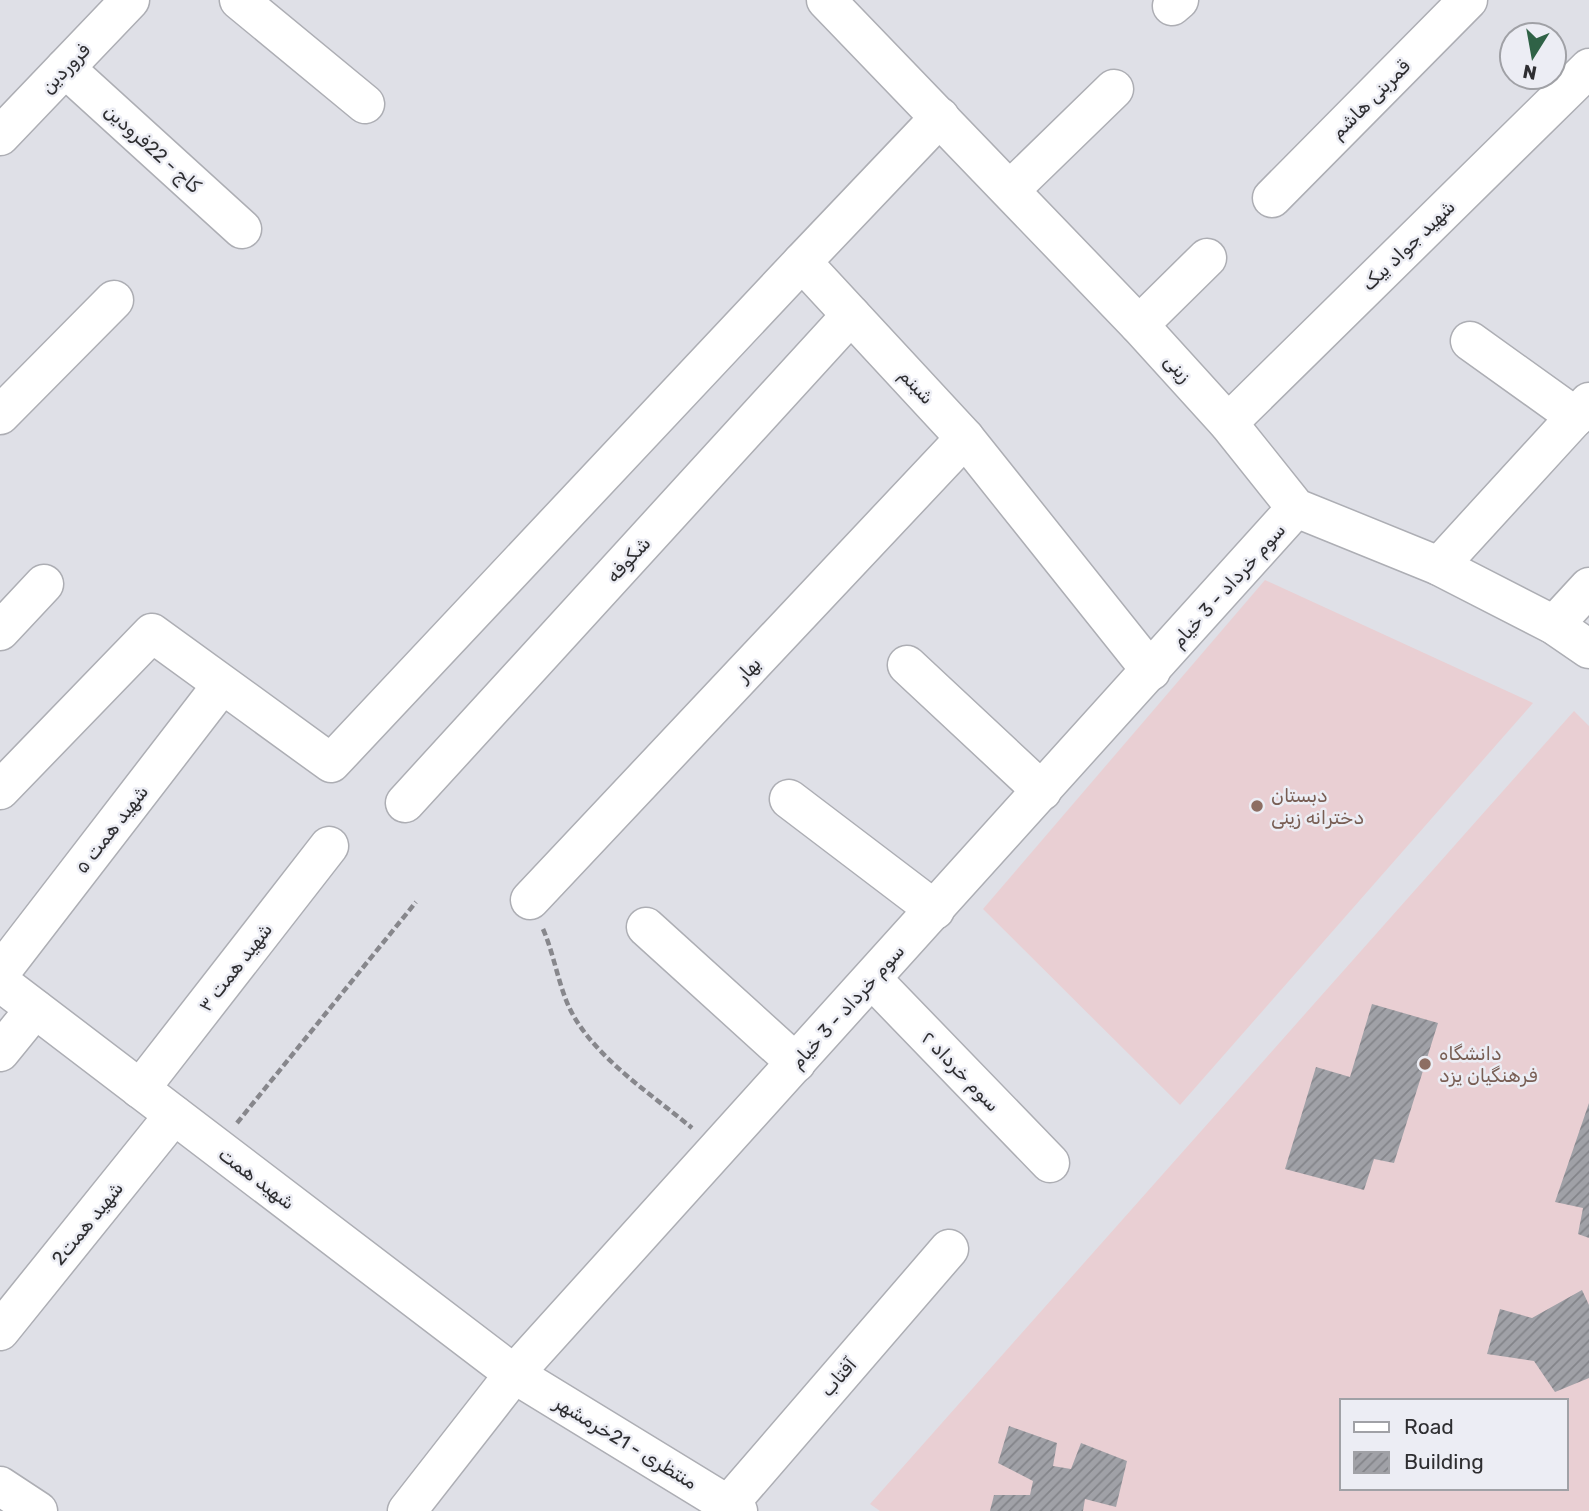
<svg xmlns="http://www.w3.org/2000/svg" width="1589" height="1511" font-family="Rubik,Cairo,sans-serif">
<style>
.education{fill:#e9cfd3;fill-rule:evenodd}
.building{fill:url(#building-hatch)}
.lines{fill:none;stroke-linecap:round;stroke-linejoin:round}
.minor-casing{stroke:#adaeb4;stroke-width:41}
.path{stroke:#87878c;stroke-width:4.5;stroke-dasharray:7 3.5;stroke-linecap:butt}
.minor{stroke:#fff;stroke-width:38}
.education-dot{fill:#8d6e63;stroke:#ecedf4;stroke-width:2.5}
.labels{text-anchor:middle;stroke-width:5;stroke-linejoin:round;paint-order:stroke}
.street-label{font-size:19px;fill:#2e2e31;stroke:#ecedf4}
.education-label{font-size:19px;fill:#785e54;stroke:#ecedf4;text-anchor:start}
</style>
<defs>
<pattern id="building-hatch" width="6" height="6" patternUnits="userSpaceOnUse" patternTransform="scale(1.75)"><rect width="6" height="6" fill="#a0a1a7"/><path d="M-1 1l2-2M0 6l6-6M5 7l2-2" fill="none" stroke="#838489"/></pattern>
</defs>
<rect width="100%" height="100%" fill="#dfe0e7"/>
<!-- education -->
<g class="education">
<polygon points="1265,580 1533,703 1180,1105 983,909"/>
<path d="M1574,711L1589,726V1511H880L870,1504ZM1342,1401H1566V1488H1342Z"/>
</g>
<!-- building -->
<g class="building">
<polygon points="1372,1004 1438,1023 1394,1163 1374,1159 1364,1190 1285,1169 1316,1067 1350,1077"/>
<polygon points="1589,1103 1589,1238 1578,1234 1583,1208 1555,1202"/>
<polygon points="1582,1290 1589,1305 1589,1378 1555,1392 1534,1361 1487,1354 1500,1309 1532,1318"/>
<polygon points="1009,1426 1057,1443 1053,1466 1071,1469 1081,1443 1127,1461 1116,1507 1085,1499 1083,1511 990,1511 994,1495 1030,1495 1033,1481 998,1463"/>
</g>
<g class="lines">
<!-- minor casing -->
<g class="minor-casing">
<g id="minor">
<polyline points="239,0 365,104"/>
<polyline points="826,0 1139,325 1228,423 1296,508 1439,566 1554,625 1589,649"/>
<polyline points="1172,6 1179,0"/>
<polyline points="65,68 242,229"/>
<polyline points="940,117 802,262 965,438 1151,671"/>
<polyline points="0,136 130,0"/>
<polyline points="1011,189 1114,89"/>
<polyline points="1272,198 1468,0"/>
<polyline points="1139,325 1207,258"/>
<polyline points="1470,341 1576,417"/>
<polyline points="0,415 114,300"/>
<polyline points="1228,423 1589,68"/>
<polyline points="1439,566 1589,402"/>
<polyline points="1554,625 1589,587"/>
<polyline points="0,631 44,584"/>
<polyline points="907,665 1042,791"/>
<polyline points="0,790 152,633 331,763 802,262"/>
<polyline points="789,799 935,910"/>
<polyline points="405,803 851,315"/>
<polyline points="530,900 965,438"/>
<polyline points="646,927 796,1063"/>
<polyline points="0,973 221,686"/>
<polyline points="872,979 1050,1163"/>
<polyline points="0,982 514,1374 738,1511"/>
<polyline points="0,1052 35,1009"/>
<polyline points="140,1089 329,846"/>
<polyline points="0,1331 174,1115"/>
<polyline points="0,1486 38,1511"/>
<polyline points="728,1505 949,1249"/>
<polyline points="407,1511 514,1374 1296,508"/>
</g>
</g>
<!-- path -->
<g class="path">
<path d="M543,929C553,952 557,977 566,1000C586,1052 650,1093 692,1128"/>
<polyline points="237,1123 416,902"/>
</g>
<!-- minor -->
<use href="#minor" class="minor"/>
</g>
<!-- markers -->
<g class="education-dot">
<circle cx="1257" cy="806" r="7"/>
<circle cx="1425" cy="1064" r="7"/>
</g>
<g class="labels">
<!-- street labels -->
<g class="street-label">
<text transform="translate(65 68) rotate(-46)" y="7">فروردین</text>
<text transform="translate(1370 99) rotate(-45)" y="7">قمربنی هاشم</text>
<text transform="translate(153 148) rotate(42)" y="7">کاج - 22فرودین</text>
<text transform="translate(1408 245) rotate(-44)" y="7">شهید جواد بیک</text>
<text transform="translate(1178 368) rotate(48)" y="7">زینی</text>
<text transform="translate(917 386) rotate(47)" y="7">شبنم</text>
<text transform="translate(628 559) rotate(-47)" y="7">شکوفه</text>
<text transform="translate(1228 585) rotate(-48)" y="7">سوم خرداد - 3 خیام</text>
<text transform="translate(748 669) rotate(-47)" y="7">بهار</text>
<text transform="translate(111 829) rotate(-52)" y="7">شهید همت ۵</text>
<text transform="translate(235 967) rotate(-52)" y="7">شهید همت ۳</text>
<text transform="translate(847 1006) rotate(-48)" y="7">سوم خرداد - 3 خیام</text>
<text transform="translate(961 1071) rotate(46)" y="7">سوم خرداد ۲</text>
<text transform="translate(257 1178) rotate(37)" y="7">شهید همت</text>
<text transform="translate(87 1223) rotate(-51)" y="7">2شهید همت</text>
<text transform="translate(838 1377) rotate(-49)" y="7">آفتاب</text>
<text transform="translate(626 1442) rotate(31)" y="7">منتظری - 21خرمشهر</text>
</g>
<!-- education labels -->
<g class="education-label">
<text x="1271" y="802">دبستان<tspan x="1271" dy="22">دخترانه زینی</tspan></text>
<text x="1439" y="1060">دانشگاه<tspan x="1439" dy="22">فرهنگیان یزد</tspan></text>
</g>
</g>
<!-- legend -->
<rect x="1340" y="1399" width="228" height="91" fill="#ecedf4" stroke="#a0a1a6" stroke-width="2"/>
<rect x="1354" y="1422" width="35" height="10" fill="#ffffff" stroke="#a0a1a6" stroke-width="2"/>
<text x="1404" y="1434" font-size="21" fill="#2e2e31">Road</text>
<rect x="1354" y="1452" width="35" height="21" fill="url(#building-hatch)" stroke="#a0a1a6" stroke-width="2"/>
<text x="1404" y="1469" font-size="21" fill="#2e2e31">Building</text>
<!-- north arrow -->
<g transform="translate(1533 56) rotate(191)"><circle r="33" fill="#ecedf4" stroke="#a0a1a6" stroke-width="2"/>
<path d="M0-5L12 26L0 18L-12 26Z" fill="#2f6246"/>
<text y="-10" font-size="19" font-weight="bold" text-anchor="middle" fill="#2e2e31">N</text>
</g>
</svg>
